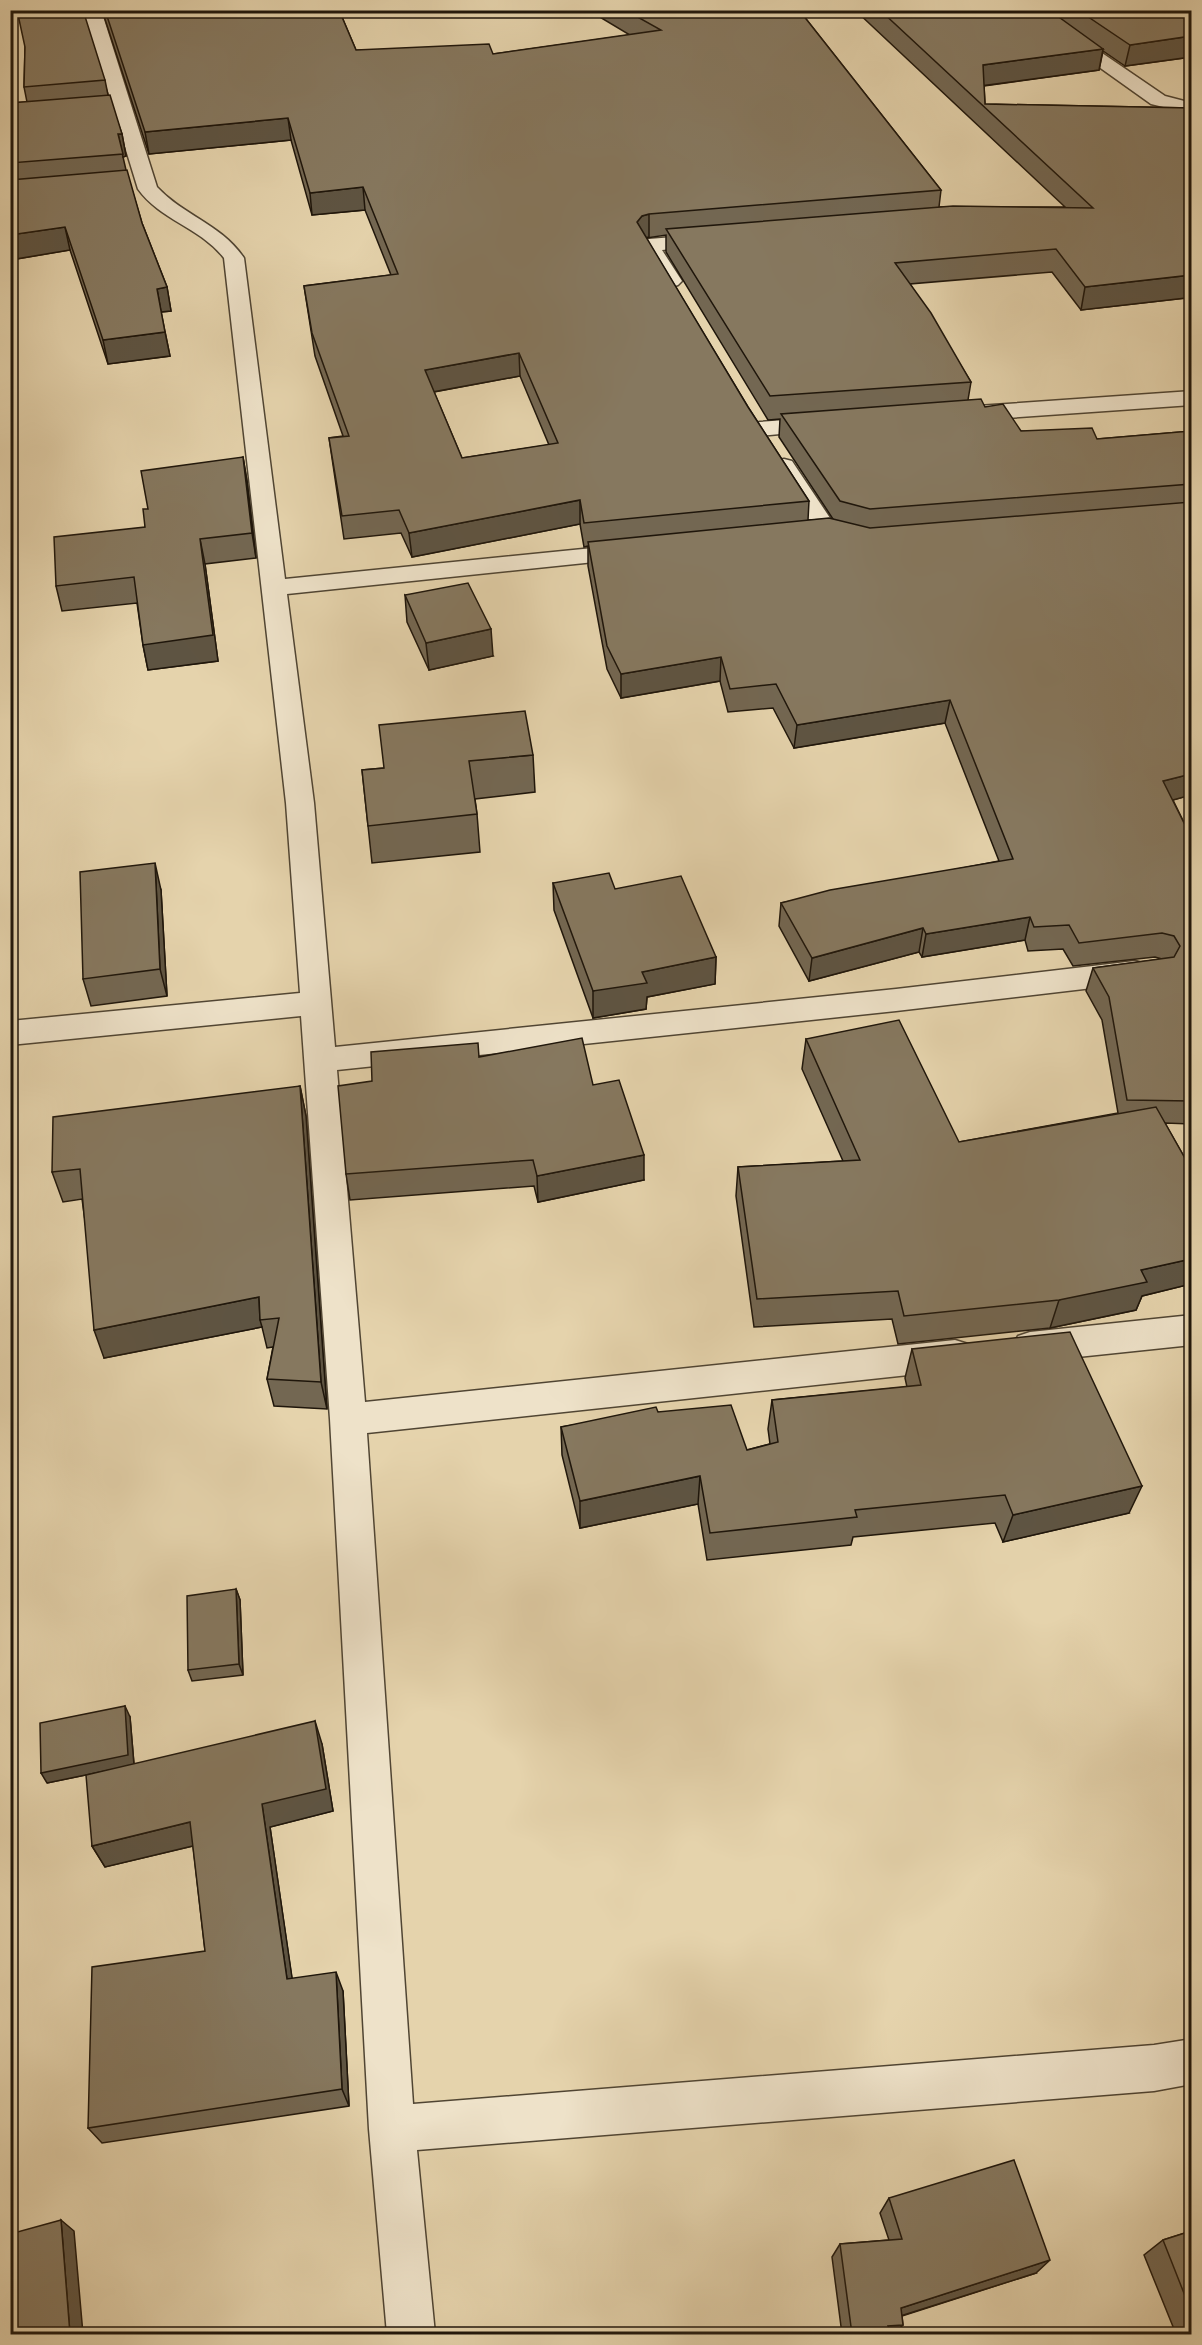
<svg xmlns="http://www.w3.org/2000/svg" width="1202" height="2345" font-family="'Libre Caslon Text',serif">
<style>
.lines{fill:none;stroke-linecap:round;stroke-linejoin:round}
.minor-casing{stroke:#504533;stroke-width:3}
.minor{fill:#eee2c9;fill-rule:evenodd}
.wall{fill:#736752;stroke:#1f160b;stroke-width:1.5;fill-rule:evenodd}
.shaded-wall{fill:#5e5442;stroke:#1f160b;stroke-width:1.5}
.building{fill:#86785f;stroke:#1f160b;stroke-width:1.5;fill-rule:evenodd}
</style>
<rect width="100%" height="100%" fill="#e5d3ac"/>
<filter id="stains"><feTurbulence type="fractalNoise" baseFrequency=".00333" numOctaves="4"/><feColorMatrix values="0 0 0 0 .2 0 0 0 0 .09 0 0 0 0 .02 0 0 0 .5 -.17"/></filter>
<radialGradient id="worn" r=".72"><stop offset=".6" stop-color="#630" stop-opacity="0"/><stop offset="1" stop-color="#630" stop-opacity=".3"/></radialGradient>
<g class="lines">
<!-- minor casing -->
<g class="minor-casing">
<g id="minor">
<path d="M83,10H101L157,187C184,216 221,224 244,258L285,579L633,544L642,546L645,551L642,556L633,558L287,594L314,803L335,1047L896,989L1135,961L1146,964L1150,972L1146,980L1135,983L896,1011L337,1070L365,1402L955,1340L968,1344L973,1355L968,1366L955,1370L367,1433L413,2104L1154,2045L1192,2039V2084L1154,2091L417,2150L435,2334H387L369,2129L330,1419L301,1016L10,1045V1021L300,993L286,803L224,258C201,228 160,220 138,189Z"/>
<polygon points="1019,10 1039,10 1165,96 1192,103 1192,114 1151,104"/>
<polygon points="710,234 717,236 720,240 717,244 662,250 682,281 678,285 671,287 664,285 639,245 642,241 649,239"/>
<polygon points="1192,391 1192,405 963,421 955,419 952,414 955,409 963,407"/>
<polygon points="825,417 833,419 836,424 833,429 760,436 752,434 748,429 752,424 760,422"/>
<polygon points="784,459 792,461 836,527 864,534 867,539 864,544 855,546 818,537 772,466 776,461"/>
<polygon points="1192,1315 1192,1345 1030,1362 1018,1358 1012,1347 1018,1336 1030,1332"/>
</g>
</g>
<!-- minor -->
<use href="#minor" class="minor"/>
</g>
<!-- wall -->
<g class="wall">
<path d="M102,10H339L356,50L493,54L630,35L588,10H799L941,190L939,207H1065L855,10H1191V57L1125,66L1103,51L1099,70L984,86L985,104L1191,108V305L1186,298L1081,310L1052,272L910,284L971,382L968,400L985,407L1021,431L1097,439L1191,431V795L1173,800L1191,837V1124L1165,1123L1191,1169V1284L1142,1296L1136,1310L1050,1328L898,1344L892,1319L754,1327L736,1196L738,1167L843,1161L802,1069L806,1039L959,1142L1118,1113L1102,1020L1086,991L1093,968L1162,959L1155,957L1073,966L1063,949L1028,951L1025,940L922,957L919,952L809,981L779,926L781,903L999,861L945,723L794,748L773,708L728,712L720,681L621,698L607,669L588,566V546L584,547L580,524L412,557L401,533L344,539L329,438L343,436L315,356L304,286L391,275L365,210L312,215L291,140L149,154ZM666,235V252L768,420L780,419L779,437L833,519L808,520L809,501L748,407L646,238ZM520,376L549,445L462,458L434,392Z"/>
<polygon points="25,47 105,80 108,95 122,134 126,156 123,157 126,170 142,223 167,287 171,311 161,312 170,356 108,364 70,250 10,260 10,103 27,102 24,87"/>
<polygon points="1191,386 1191,417 1185,410"/>
<polygon points="243,457 247,481 256,558 205,564 218,661 148,670 143,645 137,603 62,611 56,586 145,527 148,509"/>
<polygon points="405,595 493,656 429,670 407,622"/>
<polygon points="533,755 535,792 475,799 477,814 480,852 372,863 362,770"/>
<polygon points="553,883 615,889 716,957 715,984 647,997 646,1009 593,1018 554,910"/>
<polygon points="161,890 167,996 91,1006 83,979"/>
<polygon points="479,1057 593,1085 644,1180 538,1202 534,1186 350,1200 346,1174 372,1081"/>
<polygon points="300,1086 306,1116 327,1409 274,1406 267,1379 273,1347 267,1348 262,1327 104,1358 82,1199 63,1202 52,1172"/>
<polygon points="912,1349 1129,1513 1003,1542 995,1523 853,1537 851,1545 707,1560 698,1504 580,1528 562,1455 561,1427 658,1412 747,1450 770,1444 768,1429 772,1400 907,1387 905,1378"/>
<polygon points="236,1589 240,1600 243,1675 192,1681 188,1670"/>
<polygon points="130,1717 134,1764 322,1744 333,1811 270,1827 292,1979 343,1991 349,2106 102,2143 88,2128 205,1951 193,1846 105,1867 92,1846 100,1772 47,1783"/>
<polygon points="889,2198 1036,2273 902,2316 903,2325 894,2334 842,2334 832,2257 840,2244 889,2240 880,2213"/>
<polygon points="1191,2231 1191,2334 1176,2334 1144,2255 1163,2240"/>
</g>
<!-- shaded-wall -->
<g class="shaded-wall">
<polygon points="1191,36 1191,57 1125,66 1130,45"/>
<polygon points="1103,49 1099,70 980,86 983,65"/>
<polygon points="288,118 291,140 149,154 145,132"/>
<polygon points="118,134 122,134 126,156 123,157"/>
<polygon points="363,187 365,210 312,215 310,193"/>
<polygon points="649,214 649,237 641,239 637,222 642,216"/>
<polygon points="65,227 70,250 10,260 10,235"/>
<polygon points="1191,275 1186,298 1081,310 1085,287"/>
<polygon points="167,287 171,311 161,312 157,289"/>
<polygon points="165,332 170,356 108,364 103,340"/>
<polygon points="519,353 520,376 427,393 425,370"/>
<polygon points="243,457 247,481 256,558 252,533"/>
<polygon points="580,500 580,524 412,557 409,533"/>
<polygon points="200,539 205,564 218,661 148,670 143,645"/>
<polygon points="491,629 493,656 429,670 426,643"/>
<polygon points="721,657 720,681 621,698 621,674"/>
<polygon points="950,700 945,723 794,748 797,725"/>
<polygon points="1191,774 1191,795 1155,805 1163,781"/>
<polygon points="155,863 161,890 167,996 160,969"/>
<polygon points="1030,917 1025,940 922,957 926,934"/>
<polygon points="923,928 919,952 809,981 812,958"/>
<polygon points="716,957 715,984 647,997 646,1009 593,1018 593,991 642,972"/>
<polygon points="300,1086 306,1116 327,1409 321,1382"/>
<polygon points="644,1155 644,1180 538,1202 537,1176"/>
<polygon points="1191,1259 1191,1284 1142,1296 1136,1310 1050,1328 1059,1300 1141,1270"/>
<polygon points="259,1297 260,1320 262,1327 104,1358 94,1330"/>
<polygon points="700,1476 698,1504 580,1528 580,1501"/>
<polygon points="1142,1486 1129,1513 1003,1542 1013,1515"/>
<polygon points="236,1589 240,1600 243,1675 239,1664"/>
<polygon points="125,1706 130,1717 134,1765 47,1783 41,1773"/>
<polygon points="315,1721 322,1744 333,1811 270,1827 295,1998 287,1979 262,1804"/>
<polygon points="190,1822 201,1844 105,1867 92,1846"/>
<polygon points="336,1972 343,1991 349,2106 342,2089"/>
<polygon points="61,2220 74,2231 83,2334 70,2334"/>
<polygon points="1050,2260 1036,2273 891,2319 901,2308"/>
</g>
<!-- building -->
<g class="building">
<polygon points="17,10 83,10 105,80 24,87 25,47"/>
<path d="M105,10H339L356,50L489,44L493,54L661,30L625,10H799L941,190L649,214L642,216L637,222L748,407L809,501L584,523L580,500L409,533L399,510L342,516L329,438L349,436L312,333L304,286L398,274L363,187L310,193L288,118L145,132ZM519,353L558,443L462,458L425,370Z"/>
<polygon points="880,10 1049,10 1103,49 983,65 985,104 1191,108 1191,275 1085,287 1056,249 895,263 931,313 971,382 770,396 666,229 953,206 1093,208"/>
<polygon points="1078,10 1191,10 1191,36 1130,45"/>
<polygon points="110,95 122,134 118,134 123,154 10,163 10,103"/>
<polygon points="127,170 142,223 167,287 157,289 165,332 103,340 65,227 10,235 10,180"/>
<polygon points="981,399 985,407 1003,404 1021,431 1092,428 1097,439 1191,431 1191,484 870,509 840,501 781,414"/>
<polygon points="243,457 252,533 200,539 213,635 143,645 134,577 56,586 54,537 145,527 143,509 148,509 141,471"/>
<polygon points="1191,502 1191,774 1163,781 1191,837 1191,1101 1127,1100 1109,997 1093,968 1174,957 1180,946 1174,936 1162,933 1079,943 1069,925 1034,927 1030,917 926,934 923,928 812,958 781,903 830,890 1013,859 950,700 797,725 776,684 730,689 721,657 621,674 607,646 588,542 829,518 870,528"/>
<polygon points="468,583 491,629 426,643 405,595"/>
<polygon points="525,711 533,755 469,761 477,814 368,826 362,770 384,768 379,725"/>
<polygon points="155,863 160,969 83,979 80,872"/>
<polygon points="609,873 615,889 681,876 716,957 642,972 647,983 593,991 553,883"/>
<polygon points="899,1020 959,1142 1156,1107 1191,1169 1191,1259 1141,1270 1147,1282 1059,1300 904,1316 898,1291 757,1299 738,1167 860,1160 806,1039"/>
<polygon points="582,1038 593,1085 619,1080 644,1155 537,1176 533,1160 346,1174 338,1086 372,1081 371,1052 478,1043 479,1057"/>
<polygon points="300,1086 321,1382 267,1379 279,1318 260,1320 259,1297 94,1330 80,1169 52,1172 53,1117"/>
<polygon points="1070,1332 1142,1486 1013,1515 1005,1495 855,1510 857,1517 710,1533 700,1476 580,1501 561,1427 656,1407 658,1412 731,1405 747,1450 778,1442 772,1400 921,1385 912,1349"/>
<polygon points="236,1589 239,1664 188,1670 187,1596"/>
<polygon points="125,1706 128,1755 41,1773 40,1723"/>
<polygon points="315,1721 326,1789 262,1804 287,1979 336,1972 342,2089 88,2128 92,1967 205,1951 190,1822 92,1846 86,1775"/>
<polygon points="1014,2160 1050,2260 901,2308 903,2325 888,2326 891,2334 852,2334 840,2244 902,2239 889,2198"/>
<polygon points="61,2220 70,2334 10,2334 10,2234"/>
<polygon points="1191,2231 1191,2311 1163,2240"/>
</g>
<!-- margin -->
<rect width="1202" height="2345" fill="none" stroke="#e5d3ac" stroke-width="36"/>
<rect x="12" y="12" width="1178" height="2321" fill="none" stroke="#1f160b" stroke-width="3"/>
<rect x="18" y="18" width="1166" height="2309" fill="none" stroke="#1f160b" stroke-width="1.5"/>
<rect width="100%" height="100%" filter="url(#stains)"/>
<rect width="100%" height="100%" fill="url(#worn)"/>
</svg>
